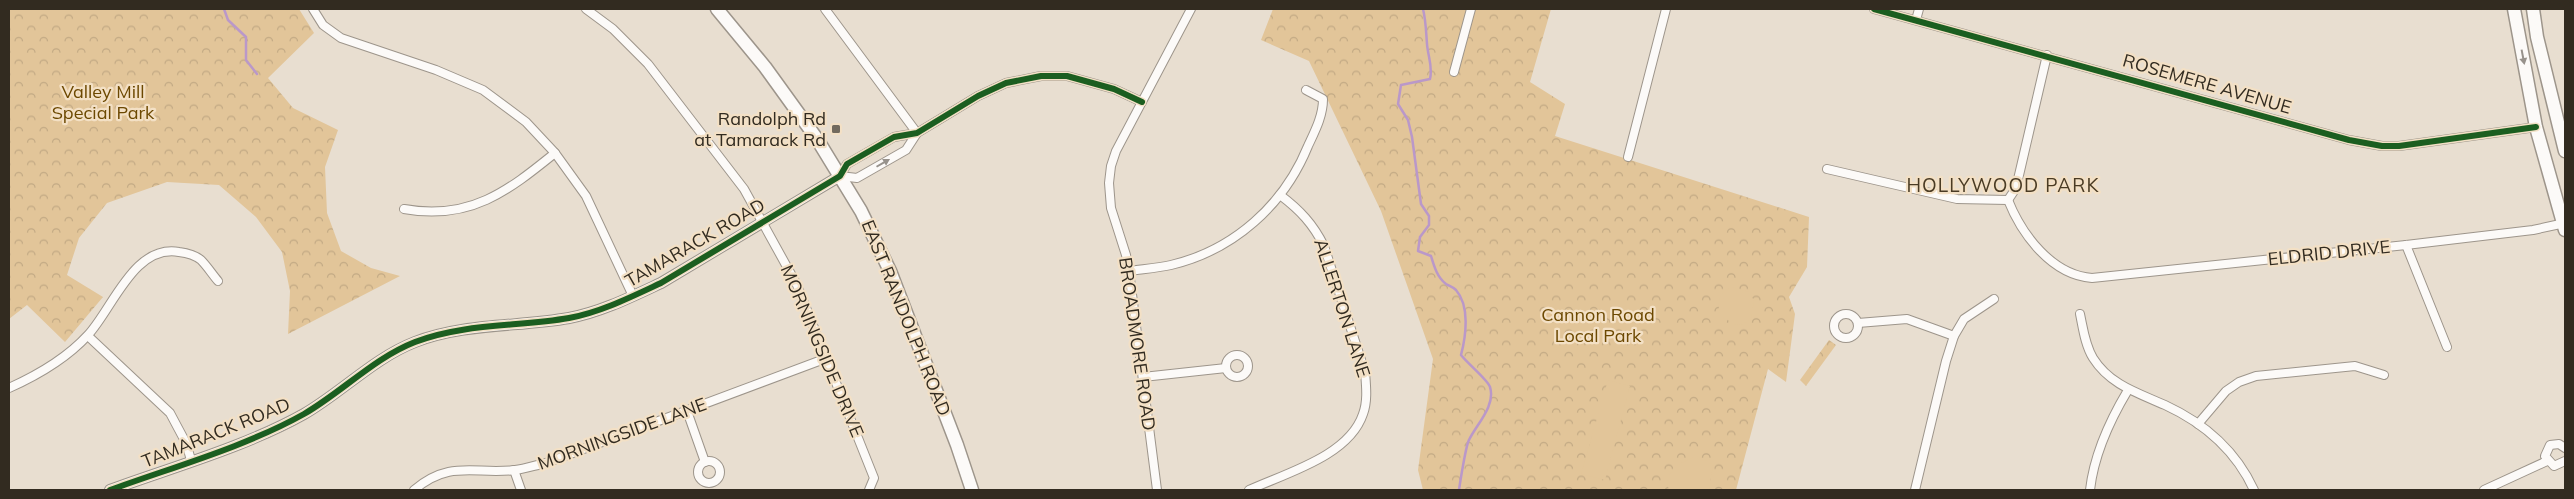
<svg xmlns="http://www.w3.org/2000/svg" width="2574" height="499" font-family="Mulish,sans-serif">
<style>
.forest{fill:url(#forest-crowns)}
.garden{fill:#e2c599}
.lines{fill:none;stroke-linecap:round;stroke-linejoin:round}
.stream{stroke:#ba98c9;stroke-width:2.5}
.minor-casing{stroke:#9d958b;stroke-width:10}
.tertiary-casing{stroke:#9d958b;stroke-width:12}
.primary-casing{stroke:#9d958b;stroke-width:15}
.minor{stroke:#fcfaf8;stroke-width:8}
.tertiary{stroke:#fcfaf8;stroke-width:10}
.primary{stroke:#fcfaf8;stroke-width:12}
.cycleway-casing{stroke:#f3e0c5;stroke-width:9}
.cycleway{stroke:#1b5e20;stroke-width:6}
.oneway{fill:#97928c}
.poi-dot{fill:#726a5e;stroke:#f3e0c5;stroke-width:2}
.labels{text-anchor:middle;stroke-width:4.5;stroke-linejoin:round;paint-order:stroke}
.street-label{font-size:18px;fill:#322b20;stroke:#f3e0c5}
.park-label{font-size:18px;fill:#6c4801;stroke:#f3e0c5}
.poi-label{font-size:18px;fill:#322b20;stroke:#f3e0c5;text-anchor:end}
.neighbourhood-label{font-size:19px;letter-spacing:1px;fill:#4a3b24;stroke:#f3e0c5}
</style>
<defs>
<pattern id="forest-crowns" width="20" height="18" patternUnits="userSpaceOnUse" patternTransform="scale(1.25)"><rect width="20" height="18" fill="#e2c599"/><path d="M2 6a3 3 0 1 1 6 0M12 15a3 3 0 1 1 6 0" fill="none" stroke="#c2a984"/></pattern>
</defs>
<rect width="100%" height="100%" fill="#e8ded0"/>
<!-- forest -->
<g class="forest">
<polygon points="9,9 299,9 314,33 268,78 293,108 338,130 325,167 327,213 341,251 371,268 400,276 288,334 290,291 282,252 256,217 219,185 167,182 107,203 79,238 67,275 103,297 65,342 27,305 9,319"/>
<polygon points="1273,9 1551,9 1530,82 1565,104 1555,136 1809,217 1807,267 1789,297 1795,314 1786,382 1768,369 1736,490 1423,490 1418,470 1433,359 1381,211 1309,61 1261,40"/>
<polygon points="1829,340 1836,345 1806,386 1800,380"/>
</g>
<!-- garden -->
<g class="garden">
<path d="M1731,287L1749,292L1752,298L1759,301L1754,300L1751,319L1743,324L1734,325L1720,314C1717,301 1719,294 1731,287Z"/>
<polygon points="1608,380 1630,386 1605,480 1581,474"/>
<path d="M1698,456L1713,465L1709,490H1669C1662,471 1683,461 1698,456Z"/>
</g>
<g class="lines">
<!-- stream -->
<g class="stream">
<polyline points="224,9 228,20 246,37 246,60 257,74"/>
<path d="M1423,9C1426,21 1426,32 1427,44C1428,57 1433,66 1430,79L1401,85L1398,104L1408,120L1412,137L1421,204L1429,216V225L1420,237L1418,251L1431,256C1434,266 1437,277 1446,284C1449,286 1453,287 1456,290C1470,306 1466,336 1461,355C1468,364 1488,380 1490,387C1496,406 1476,425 1469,440C1466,445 1460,483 1459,490"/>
</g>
<!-- minor casing -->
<g class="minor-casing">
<g id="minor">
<polyline points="313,9 323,25 341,38 436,70 483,90 526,122 555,153 586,196 633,296"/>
<polyline points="586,9 613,29 648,64 744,189 797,285 874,478 869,490"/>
<polyline points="825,9 917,133"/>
<polyline points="1874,9 2349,140 2382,146 2399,146 2536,127"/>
<polyline points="1916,20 1919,9"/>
<polyline points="1454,72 1471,9"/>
<polyline points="917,133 906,150 857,178 840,176 847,164 894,137 917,133 978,96 1006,83 1041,76 1067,76 1114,89 1142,102"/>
<polyline points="1628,157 1666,9"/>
<polyline points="1827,169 1957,199 2008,200"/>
<path d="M2008,200C2022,235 2052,275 2092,278L2406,245L2533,230L2565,223"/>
<polyline points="2008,200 2016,188 2047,55"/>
<path d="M404,209C470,221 508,191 555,153"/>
<polyline points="2406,245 2447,347"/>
<path d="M1129,271C1143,269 1158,268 1171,265C1234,250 1284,205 1308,146C1315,131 1323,116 1323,99L1306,90"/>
<circle cx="1846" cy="326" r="12"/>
<path d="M2080,314C2083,328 2085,345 2093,358C2110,385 2138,393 2165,405C2204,423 2236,451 2254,490"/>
<polyline points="1858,323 1907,319 1954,336"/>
<polyline points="88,336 170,413 186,443 191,460"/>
<circle cx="1237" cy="366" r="11"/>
<polyline points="1143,377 1226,368"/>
<path d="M9,388C38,375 66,359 88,335C113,308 134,244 179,252C187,253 195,255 201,260C207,266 212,274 218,281"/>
<polyline points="687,411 705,462"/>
<polyline points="2198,424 2226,391 2239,382 2256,376 2355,366 2384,375"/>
<polyline points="2565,448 2559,444 2550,445 2545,456 2554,466 2565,461"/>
<circle cx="709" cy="472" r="11"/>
<polyline points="514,470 521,490"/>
<path d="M414,490C451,459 475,475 515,470C525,469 536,465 546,463L827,358"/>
<polyline points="1157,490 1129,271 1126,255 1111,208 1109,183 1111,166 1116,151 1191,9"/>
<path d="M1249,490C1286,473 1349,456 1363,414C1368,401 1366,385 1365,372L1324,246C1313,224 1300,210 1280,195"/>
<polyline points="1915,490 1946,361 1954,336 1964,319 1994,299"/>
<path d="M2090,490C2094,455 2110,420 2128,390"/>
<polyline points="2484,490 2547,461"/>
</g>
</g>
<!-- tertiary casing -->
<g class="tertiary-casing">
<path id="tertiary" d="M110,490C173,467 245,447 304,414C342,392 374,358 415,342C464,323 518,327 569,318C601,312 631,297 661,283L840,176"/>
</g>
<!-- primary casing -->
<g class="primary-casing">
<g id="primary">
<polyline points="717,9 765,67 817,139 861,211 890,271 957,445 972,490"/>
<polyline points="2514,9 2536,127 2565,230"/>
<polyline points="2533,9 2537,37 2565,151"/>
</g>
</g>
<!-- minor -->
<use href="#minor" class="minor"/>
<!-- tertiary -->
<use href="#tertiary" class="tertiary"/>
<!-- primary -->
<use href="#primary" class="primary"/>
<!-- cycleway casing -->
<g class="cycleway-casing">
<g id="cycleway">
<polyline points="1874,9 2349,140 2382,146 2399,146 2536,127"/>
<path d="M110,490C173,467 245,447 304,414C342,392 374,358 415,342C464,323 518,327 569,318C601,312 631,297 661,283L840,176L847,164L894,137L917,133L978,96L1006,83L1041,76H1067L1114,89L1142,102"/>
</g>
</g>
<!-- cycleway -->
<use href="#cycleway" class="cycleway"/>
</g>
<!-- one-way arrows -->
<defs><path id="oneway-solid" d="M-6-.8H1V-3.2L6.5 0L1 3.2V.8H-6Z" transform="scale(1.25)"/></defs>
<g class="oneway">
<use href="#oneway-solid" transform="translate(2523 57) rotate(79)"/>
<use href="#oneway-solid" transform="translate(883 163) rotate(-30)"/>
</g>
<!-- markers -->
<rect class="poi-dot" x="831" y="124" width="10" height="10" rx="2.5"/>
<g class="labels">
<!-- street labels -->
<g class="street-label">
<text transform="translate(2207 84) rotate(16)" y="6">ROSEMERE AVENUE</text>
<text transform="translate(695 243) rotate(-30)" y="6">TAMARACK ROAD</text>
<text transform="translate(2329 253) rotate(-6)" y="6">ELDRID DRIVE</text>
<text transform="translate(1342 308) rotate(72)" y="6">ALLERTON LANE</text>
<text transform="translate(906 318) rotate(68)" y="6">EAST RANDOLPH ROAD</text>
<text transform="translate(1137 344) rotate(82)" y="6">BROADMORE ROAD</text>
<text transform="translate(822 351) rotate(67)" y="6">MORNINGSIDE DRIVE</text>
<text transform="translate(216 433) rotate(-22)" y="6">TAMARACK ROAD</text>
<text transform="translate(622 434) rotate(-20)" y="6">MORNINGSIDE LANE</text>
</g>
<!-- park labels -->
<g class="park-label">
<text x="103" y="98">Valley Mill<tspan x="103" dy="21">Special Park</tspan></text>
<text x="1598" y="321">Cannon Road<tspan x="1598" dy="21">Local Park</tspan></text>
</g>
<!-- poi labels -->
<g class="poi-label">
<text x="826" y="125">Randolph Rd<tspan x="826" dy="21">at Tamarack Rd</tspan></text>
</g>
<!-- neighbourhood labels -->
<g class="neighbourhood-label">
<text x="2003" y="192">HOLLYWOOD PARK</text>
</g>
</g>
<!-- border -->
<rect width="2574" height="499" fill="none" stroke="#322b20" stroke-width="20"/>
</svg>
